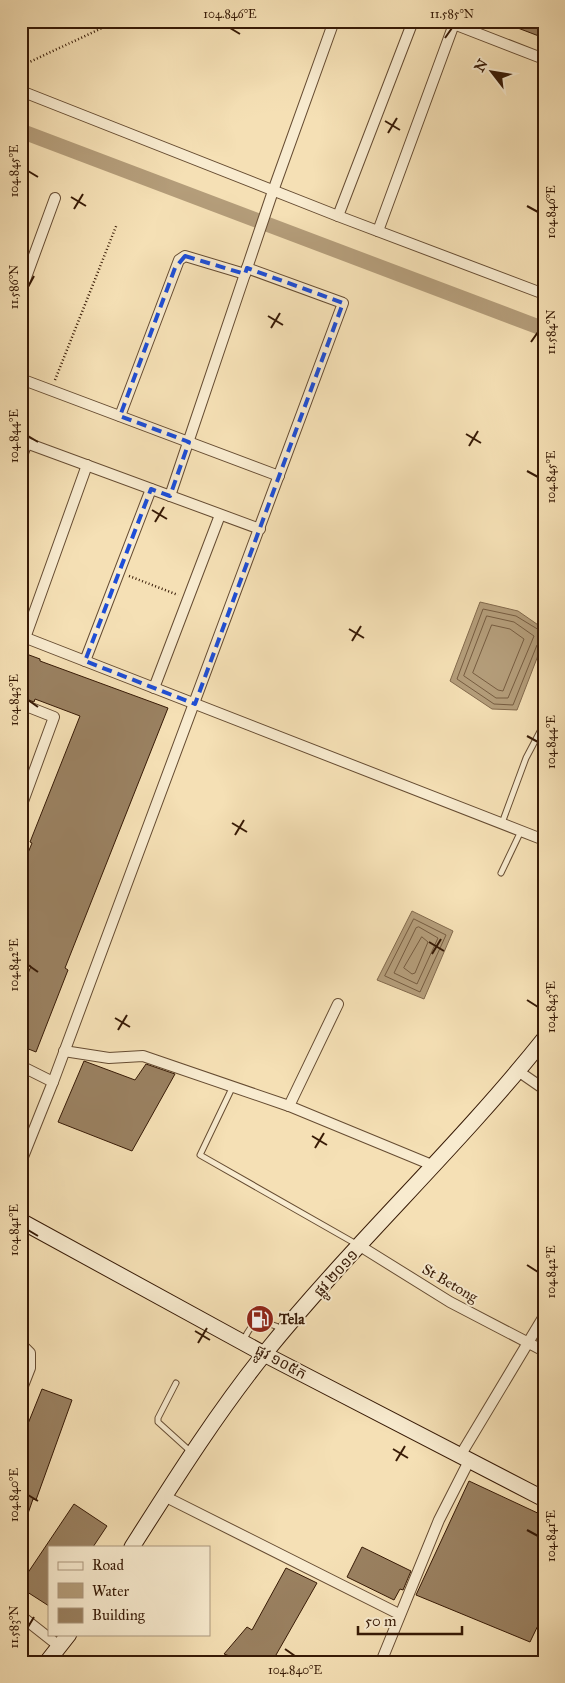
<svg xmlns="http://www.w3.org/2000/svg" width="565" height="1683" font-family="'IM FELL Great Primer','Noto Sans Khmer',serif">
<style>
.water{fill:#b49d7a;stroke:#82694c}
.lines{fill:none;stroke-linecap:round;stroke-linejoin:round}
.shore{stroke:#765c40;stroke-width:1}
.canal{stroke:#b49d7a;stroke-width:15}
.building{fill:#9a8161;stroke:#371a06}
.lane-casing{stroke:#664c32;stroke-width:7}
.street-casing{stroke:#664c32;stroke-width:12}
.secondary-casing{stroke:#371a06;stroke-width:17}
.path{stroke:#371a06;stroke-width:2.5;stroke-dasharray:1 2.5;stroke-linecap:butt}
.lane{stroke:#f8ebcf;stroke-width:5}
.street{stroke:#f8ebcf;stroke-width:10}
.secondary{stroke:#f8ebcf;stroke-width:15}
.marked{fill:none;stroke:#1d4ed8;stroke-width:4;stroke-dasharray:10 6;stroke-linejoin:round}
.ticks{fill:none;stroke:#371a06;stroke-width:2}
.labels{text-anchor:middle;stroke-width:4;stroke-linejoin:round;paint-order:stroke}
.street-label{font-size:15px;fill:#371a06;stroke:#f8ebcf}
.poi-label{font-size:15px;font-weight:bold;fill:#371a06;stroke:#f8ebcf;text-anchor:start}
.neatline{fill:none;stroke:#371a06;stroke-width:2}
.ticks-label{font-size:12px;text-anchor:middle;fill:#371a06}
</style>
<rect width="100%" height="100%" fill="#f5e0b5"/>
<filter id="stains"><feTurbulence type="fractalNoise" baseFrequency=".004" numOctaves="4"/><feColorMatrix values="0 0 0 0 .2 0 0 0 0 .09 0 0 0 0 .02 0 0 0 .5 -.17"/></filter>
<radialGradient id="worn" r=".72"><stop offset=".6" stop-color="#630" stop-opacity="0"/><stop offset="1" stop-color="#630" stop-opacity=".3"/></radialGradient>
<!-- water -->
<g class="water">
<polygon points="480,602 518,611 544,629 544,640 517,710 492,709 450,681"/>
<polygon points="412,911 453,931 424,999 377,980"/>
</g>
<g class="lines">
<!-- shore -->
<g class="shore">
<polygon points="487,616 514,622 534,636 508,698 496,698 464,676"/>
<polygon points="492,625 510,629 524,639 503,691 498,690 473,673"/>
<polyline points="544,633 516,616 483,609 457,679 494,704 513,705 537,645 544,641"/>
<polygon points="414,919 446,935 420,992 385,976"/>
<polygon points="419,927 438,938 417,984 394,973 416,928"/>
<polygon points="422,937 428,942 415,973 412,974 404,968"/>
</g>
<!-- canal -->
<polyline class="canal" points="21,131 544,329"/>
</g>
<!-- building -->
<g class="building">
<polygon points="503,21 544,21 544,38 502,22"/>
<polygon points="21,652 40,659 40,661 168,708 65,968 68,970 36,1052 21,1046 21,991 31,966 21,962 21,870 32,843 30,842 80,716 35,699 34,702 21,697"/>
<polygon points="84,1061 135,1080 146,1064 175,1074 132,1151 58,1122"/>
<polygon points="42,1389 72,1400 36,1500 33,1499 23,1528 21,1441"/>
<polygon points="469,1481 544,1516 544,1613 530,1642 416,1595"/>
<polygon points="74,1504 107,1526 93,1547 49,1547 49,1606 21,1588 21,1583"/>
<polygon points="362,1547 411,1571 403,1590 400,1589 394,1600 347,1577"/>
<polygon points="286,1568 317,1583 272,1662 246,1662 224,1654 247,1627 252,1630"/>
</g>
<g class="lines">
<!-- lane casing -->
<g class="lane-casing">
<g id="lane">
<polyline points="502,823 526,758 544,724"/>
<polyline points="501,873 521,831"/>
<polyline points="233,1086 200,1155 358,1245"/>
<path d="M244,1340C253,1317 263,1320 282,1329"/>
<polyline points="176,1383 158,1418 158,1422 190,1451"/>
</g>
</g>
<!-- street casing -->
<g class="street-casing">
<g id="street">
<polyline points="446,21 544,59"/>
<polyline points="21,91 338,216 544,294"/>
<polyline points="338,216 413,21"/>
<polyline points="378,231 454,24"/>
<polyline points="21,291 55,198"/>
<polyline points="21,379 279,476"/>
<polyline points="120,416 179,260 185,256 245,274"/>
<polyline points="21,441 260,529"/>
<polyline points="21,458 27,443"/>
<polyline points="170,496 273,191 334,21"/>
<polyline points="21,636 544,840"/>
<polyline points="25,638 87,465"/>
<polyline points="85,661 151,489"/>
<polyline points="154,688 220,515"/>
<polyline points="21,704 54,717 21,807"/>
<polyline points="64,1051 109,1058 143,1056 289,1106 432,1165"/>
<polyline points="21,1066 53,1082 21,1162"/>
<polyline points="518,1071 544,1089"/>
<polyline points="53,1082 343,303 247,268"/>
<polyline points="289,1106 338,1004"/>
<polyline points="360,1246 450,1302 544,1351"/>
<polyline points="21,1344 30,1353 30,1368 21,1391"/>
<polyline points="460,1456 544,1316"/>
<polyline points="164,1496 399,1614"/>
<polyline points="21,1616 59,1646"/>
<polyline points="381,1662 439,1520 469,1461"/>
</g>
</g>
<!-- secondary casing -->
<g class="secondary-casing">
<g id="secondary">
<polyline points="21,1221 264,1354 544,1499"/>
<path d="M132,1547C174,1481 216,1414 265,1353C353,1244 456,1149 544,1039"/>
<polyline points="47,1662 69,1634"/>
</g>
</g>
<!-- path -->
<g class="path">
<polyline points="21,66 117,21"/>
<polyline points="55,380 117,224"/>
<polyline points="129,576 178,595"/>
</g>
<!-- lane -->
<use href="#lane" class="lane"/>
<!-- street -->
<use href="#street" class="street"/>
<!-- secondary -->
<use href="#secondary" class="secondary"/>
</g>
<!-- marked area -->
<path class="marked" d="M185,256L245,274L247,268L343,303L195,704L85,661L151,489L170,496L189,442L120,416L175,268Z"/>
<!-- ticks -->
<path class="ticks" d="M230,28L240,34M445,38L452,28M385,121L400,130M388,133L397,118M28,171L38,177M71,197L86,206M527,206L538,212M74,209L83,194M28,287L34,276M268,316L283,325M271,328L280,313M531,342L538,332M466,434L481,443M28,436L38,442M469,446L478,431M527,471L538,477M152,510L167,519M155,522L164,507M349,629L364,638M352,641L361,626M28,700L38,707M527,736L538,742M232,823L247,832M235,835L244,820M429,942L444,951M432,954L441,939M28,965L38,972M527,1000L538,1007M115,1018L130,1027M118,1030L127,1015M312,1136L327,1145M315,1148L324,1133M28,1230L38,1236M527,1265L538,1272M195,1331L210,1340M198,1343L207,1328M393,1449L408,1458M396,1461L405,1446M28,1495L38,1501M527,1530L538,1536M28,1627L34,1617M285,1649L295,1656"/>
<!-- icons -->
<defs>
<g id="fuel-disc" transform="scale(1.4375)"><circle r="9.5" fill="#8f2418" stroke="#f8ebcf"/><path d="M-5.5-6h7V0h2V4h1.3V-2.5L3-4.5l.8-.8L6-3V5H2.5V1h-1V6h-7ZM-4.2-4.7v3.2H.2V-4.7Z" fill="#fff"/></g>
</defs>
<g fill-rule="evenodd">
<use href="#fuel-disc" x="260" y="1319"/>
</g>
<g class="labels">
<!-- street labels -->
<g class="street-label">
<text transform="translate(336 1273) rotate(-48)" y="5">ផ្លូវ ២០១១</text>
<text transform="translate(450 1283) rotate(30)" y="5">St Betong</text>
<text transform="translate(281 1362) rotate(28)" y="5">ផ្លូវ ១០៥ក</text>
</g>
<!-- poi labels -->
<g class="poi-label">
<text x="279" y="1324">Tela</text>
</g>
</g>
<!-- margin -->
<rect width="565" height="1683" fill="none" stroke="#f5e0b5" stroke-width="55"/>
<!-- legend -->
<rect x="48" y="1546" width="162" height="90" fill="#f8ebcf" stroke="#ab977f"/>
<rect x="58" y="1562" width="25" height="8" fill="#f8ebcf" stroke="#ab977f"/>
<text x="92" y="1570" font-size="15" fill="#371a06">Road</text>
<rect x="58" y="1583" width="25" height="15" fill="#b49d7a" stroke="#ab977f"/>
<text x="92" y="1596" font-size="15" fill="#371a06">Water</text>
<rect x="58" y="1608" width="25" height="15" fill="#9a8161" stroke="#ab977f"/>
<text x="92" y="1620" font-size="15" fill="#371a06">Building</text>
<!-- north arrow -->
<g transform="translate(492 72) rotate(301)" stroke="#f8ebcf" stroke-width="4" paint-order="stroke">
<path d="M0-4L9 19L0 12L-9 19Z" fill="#371a06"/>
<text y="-8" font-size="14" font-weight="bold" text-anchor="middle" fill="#371a06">N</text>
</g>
<!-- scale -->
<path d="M358 1626v8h104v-8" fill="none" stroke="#371a06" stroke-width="2.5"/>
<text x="365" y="1626" font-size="15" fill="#371a06" stroke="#f8ebcf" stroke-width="4" paint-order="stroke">50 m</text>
<rect x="28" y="28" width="510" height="1628" class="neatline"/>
<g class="ticks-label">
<text x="230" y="18">104.846°E</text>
<text x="452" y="18">11.585°N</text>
<text transform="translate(14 171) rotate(-90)" y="4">104.845°E</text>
<text transform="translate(551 212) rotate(-90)" y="4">104.846°E</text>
<text transform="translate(14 287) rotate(-90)" y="4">11.586°N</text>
<text transform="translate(551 332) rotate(-90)" y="4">11.584°N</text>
<text transform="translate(14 436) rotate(-90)" y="4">104.844°E</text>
<text transform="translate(551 477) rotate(-90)" y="4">104.845°E</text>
<text transform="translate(14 700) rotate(-90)" y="4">104.843°E</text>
<text transform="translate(551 742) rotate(-90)" y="4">104.844°E</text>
<text transform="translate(14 965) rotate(-90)" y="4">104.842°E</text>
<text transform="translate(551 1007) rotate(-90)" y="4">104.843°E</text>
<text transform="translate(14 1230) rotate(-90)" y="4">104.841°E</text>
<text transform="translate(551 1272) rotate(-90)" y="4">104.842°E</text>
<text transform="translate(14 1495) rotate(-90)" y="4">104.840°E</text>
<text transform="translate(551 1536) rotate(-90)" y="4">104.841°E</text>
<text transform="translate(14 1627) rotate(-90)" y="4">11.583°N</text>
<text x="295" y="1674">104.840°E</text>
</g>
<rect width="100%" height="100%" filter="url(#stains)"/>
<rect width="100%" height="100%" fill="url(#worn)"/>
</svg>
